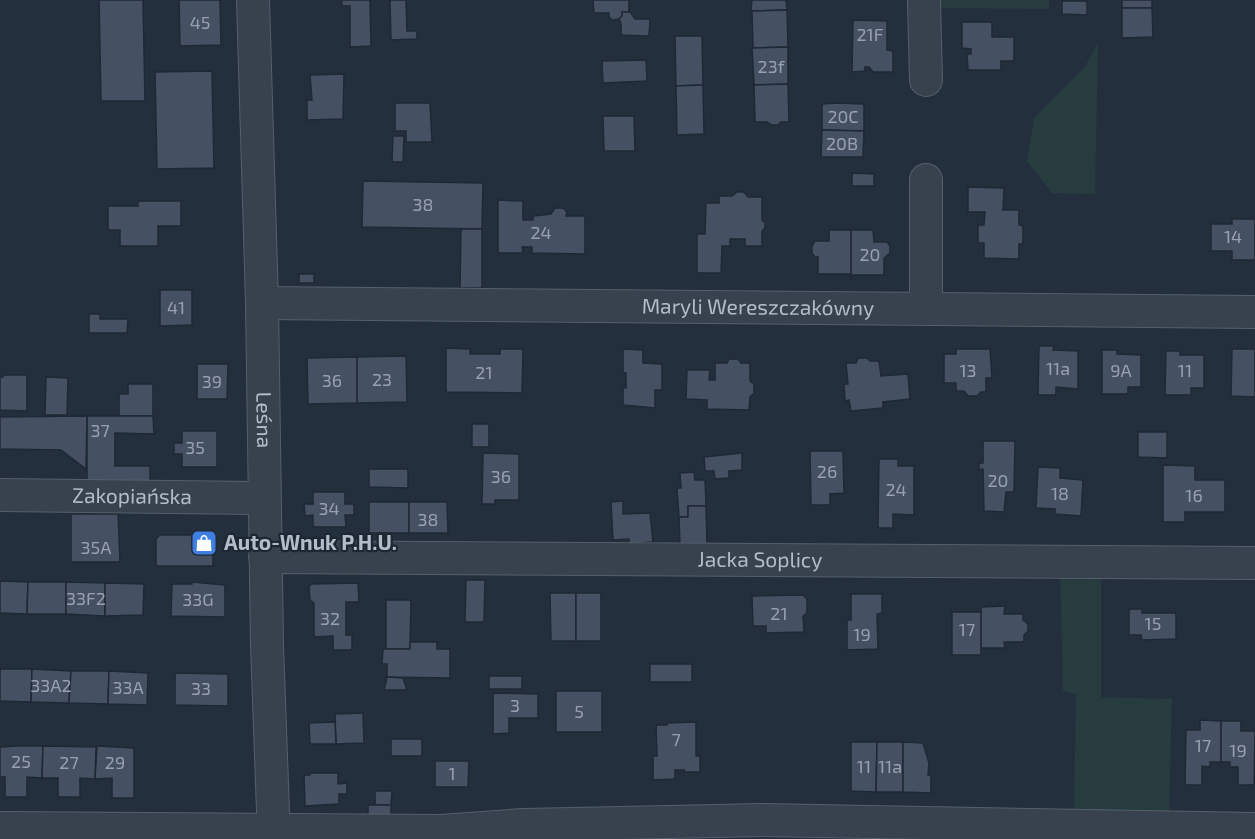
<svg xmlns="http://www.w3.org/2000/svg" width="1255" height="839" font-family="'Exo 2',sans-serif">
<style>
.green{fill:#263c3f}
.building{fill:#455162;stroke:#1f2835;stroke-width:1.5}
.lines{fill:none;stroke-linecap:round;stroke-linejoin:round}
.minor-casing{stroke:#565f6c;stroke-width:34}
.minor{stroke:#38414e;stroke-width:32}
.labels{text-anchor:middle;stroke-width:4.5;stroke-linejoin:round;paint-order:stroke}
.number-label{font-size:18px;fill:#98a1af}
.street-label{font-size:21px;fill:#b4bcc9;stroke:#1d2633}
.poi-label{font-size:21px;font-weight:bold;fill:#b4bcc9;stroke:#1d2633;text-anchor:start}
</style>
<rect width="100%" height="100%" fill="#242f3e"/>
<!-- green -->
<g class="green">
<polygon points="939,0 1049,0 1049,9 940,8"/>
<polygon points="1098,43 1095,194 1052,193 1027,161 1034,118 1084,68"/>
<polygon points="1060,570 1101,574 1101,697 1172,699 1169,814 1074,813 1076,694 1063,691"/>
</g>
<!-- building -->
<g class="building">
<polygon points="99,0 143,0 145,101 101,101"/>
<polygon points="179,0 220,0 221,45 180,46"/>
<polygon points="342,0 370,0 371,46 350,47 350,6 342,6"/>
<polygon points="390,0 406,0 407,31 417,31 417,39 391,40"/>
<polygon points="593,0 629,0 629,12 622,12 622,16 620,19 612,20 609,17 609,13 594,13"/>
<polygon points="752,0 786,0 787,10 751,11"/>
<rect x="1122" y="0" width="30" height="8"/>
<polygon points="1062,1 1087,1 1087,15 1062,14"/>
<polygon points="1122,8 1152,8 1153,37 1122,38"/>
<polygon points="629,10 635,19 650,19 649,36 621,35 621,24 619,19 622,16 622,12 629,12"/>
<polygon points="787,10 788,47 752,48 753,47 752,12 751,11"/>
<polygon points="853,20 887,21 887,50 893,51 893,72 873,72 869,67 865,67 865,71 852,72"/>
<polygon points="962,22 992,22 992,37 1014,37 1014,61 1001,61 1001,70 968,70 967,54 971,54 971,49 962,48"/>
<polygon points="675,36 702,36 703,85 676,86"/>
<polygon points="788,47 788,84 752,85 754,84 752,48"/>
<polygon points="646,60 647,81 603,83 602,61"/>
<polygon points="212,71 214,168 157,169 155,72"/>
<polygon points="344,74 343,119 307,120 307,100 312,100 310,75"/>
<polygon points="788,84 789,122 781,122 778,125 771,125 767,122 755,122 754,86 752,85"/>
<polygon points="703,85 704,134 677,135 676,86"/>
<polygon points="395,103 430,103 432,142 406,142 406,131 395,131"/>
<polygon points="837,103 864,104 864,131 822,130 822,104"/>
<polygon points="603,116 634,116 635,151 604,151"/>
<polygon points="822,130 864,131 863,157 821,157"/>
<polygon points="393,136 404,136 403,162 392,162"/>
<polygon points="852,173 874,174 874,186 852,186"/>
<polygon points="363,181 483,183 482,229 362,227"/>
<polygon points="968,187 1004,188 1003,210 1019,210 1019,225 1023,226 1023,244 1019,244 1019,259 984,258 984,243 978,243 978,225 984,225 985,212 968,212"/>
<polygon points="737,192 744,192 748,197 762,197 762,220 765,223 765,228 762,231 762,246 745,246 745,239 730,239 730,246 722,246 721,273 697,273 697,234 705,234 706,203 719,203 719,196 732,196"/>
<polygon points="498,200 523,201 523,220 533,220 533,216 551,214 555,208 563,208 567,212 566,216 585,216 585,254 532,253 532,247 522,247 523,253 498,253"/>
<polygon points="138,201 181,201 181,226 158,226 158,246 120,246 120,230 108,230 108,206 138,206"/>
<polygon points="1232,219 1255,219 1255,260 1232,260 1232,251 1211,251 1211,224 1232,224"/>
<polygon points="461,229 482,229 482,288 460,288"/>
<polygon points="829,230 851,230 851,281 850,274 818,274 818,257 815,257 812,253 812,246 815,241 829,241"/>
<polygon points="851,230 873,230 874,242 887,242 890,246 890,253 884,258 884,275 852,275 851,281"/>
<rect x="299" y="274" width="15" height="9"/>
<polygon points="160,290 192,290 192,325 160,326"/>
<polygon points="89,314 100,314 100,319 128,319 127,333 89,333"/>
<polygon points="1039,346 1054,346 1053,350 1078,351 1078,389 1056,387 1056,395 1038,395"/>
<polygon points="446,348 470,349 470,354 500,354 500,349 523,349 522,393 446,392"/>
<polygon points="623,349 643,350 643,363 662,364 662,390 655,390 655,408 623,405 623,387 626,388 626,373 623,373"/>
<polygon points="956,349 990,349 992,378 986,378 986,392 981,392 977,396 968,396 964,391 956,391 956,383 944,383 944,354 956,354"/>
<polygon points="1232,349 1255,349 1255,397 1231,396"/>
<polygon points="1102,350 1117,350 1117,354 1141,355 1141,387 1128,387 1128,394 1102,394"/>
<polygon points="1166,351 1180,351 1180,355 1204,355 1204,388 1191,388 1191,395 1165,395"/>
<polygon points="406,356 407,402 357,403 357,357"/>
<polygon points="357,357 357,403 308,404 307,358"/>
<polygon points="858,358 867,358 870,361 879,361 881,376 908,374 910,399 883,402 883,408 851,411 849,400 845,401 844,384 848,384 846,363 856,363"/>
<polygon points="729,359 738,359 741,363 750,363 750,381 754,384 754,393 750,397 749,410 707,409 707,400 686,399 687,370 710,370 709,380 715,380 715,363 727,363"/>
<polygon points="197,364 228,364 227,399 197,399"/>
<polygon points="3,375 27,375 27,411 0,410 0,377 3,377"/>
<polygon points="46,377 68,378 67,415 45,415"/>
<polygon points="128,384 153,384 153,416 119,416 119,394 128,394"/>
<polygon points="87,416 153,416 154,434 115,433 115,466 150,466 150,489 87,490"/>
<polygon points="87,416 86,469 61,450 0,449 0,417"/>
<rect x="472" y="424" width="17" height="23"/>
<polygon points="182,431 217,431 217,467 182,467 182,454 174,454 174,443 182,443"/>
<polygon points="1138,432 1167,432 1167,458 1138,457"/>
<polygon points="983,441 1015,441 1014,492 1006,492 1004,512 984,511 983,469 979,470 979,463 983,463"/>
<polygon points="810,451 843,451 844,493 830,494 830,505 811,505"/>
<polygon points="483,453 519,454 519,500 495,500 495,504 482,504"/>
<polygon points="742,453 742,470 729,471 729,478 715,479 714,471 705,471 704,457"/>
<polygon points="879,459 898,459 898,466 914,466 914,515 893,514 893,528 878,528"/>
<polygon points="1163,465 1195,466 1195,480 1225,480 1225,512 1185,512 1185,522 1163,522"/>
<polygon points="1038,467 1060,468 1060,478 1083,480 1081,516 1055,514 1055,509 1036,508"/>
<polygon points="369,469 408,469 408,488 369,487"/>
<polygon points="694,472 695,480 705,480 706,506 688,506 688,517 679,517 677,488 681,488 680,473"/>
<polygon points="313,492 345,492 345,504 354,504 354,515 345,515 346,527 313,527 313,515 305,516 304,504 313,504"/>
<polygon points="623,501 623,514 650,513 653,542 629,544 629,539 613,540 611,502"/>
<rect x="369" y="502" width="40" height="31"/>
<polygon points="409,502 447,502 448,533 409,533"/>
<polygon points="688,506 706,506 707,544 680,546 679,517 688,517"/>
<polygon points="71,514 118,514 120,562 71,562"/>
<polygon points="160,535 210,535 213,539 213,566 156,566 156,539"/>
<polygon points="466,580 485,580 484,622 465,622"/>
<polygon points="0,581 28,582 27,614 0,613"/>
<polygon points="28,582 66,582 66,614 27,614"/>
<polygon points="66,582 105,583 105,616 66,614"/>
<polygon points="192,582 225,585 225,617 171,616 172,584 192,584"/>
<polygon points="105,583 144,584 143,615 105,616"/>
<polygon points="358,583 359,602 346,602 346,635 352,635 352,650 333,650 333,636 314,637 314,603 310,600 309,587 311,584"/>
<polygon points="550,593 576,593 576,641 551,641"/>
<rect x="576" y="593" width="25" height="48"/>
<polygon points="851,594 882,594 882,613 877,614 878,649 847,650 847,620 851,620"/>
<polygon points="803,595 807,599 807,613 803,616 804,632 766,633 766,626 753,626 752,596"/>
<polygon points="386,600 411,600 410,649 386,649"/>
<polygon points="1005,606 1004,614 1023,614 1023,620 1028,624 1028,631 1024,635 1024,642 1004,642 1005,648 981,648 981,607"/>
<polygon points="1129,609 1142,609 1142,613 1176,613 1176,639 1142,640 1141,635 1129,635"/>
<rect x="952" y="612" width="29" height="43"/>
<polygon points="410,642 437,642 437,649 450,649 450,678 387,677 387,664 382,664 383,649 410,649"/>
<rect x="650" y="664" width="42" height="18"/>
<polygon points="0,669 32,669 31,702 0,701"/>
<polygon points="32,669 71,671 69,703 31,702"/>
<polygon points="71,671 109,671 108,704 69,703"/>
<polygon points="109,671 148,673 147,705 108,704"/>
<polygon points="175,673 228,674 228,706 175,705"/>
<rect x="489" y="676" width="33" height="13"/>
<polygon points="387,677 403,678 407,690 384,690"/>
<rect x="556" y="691" width="46" height="41"/>
<polygon points="493,693 538,694 538,718 509,718 509,733 493,734"/>
<polygon points="363,713 364,743 336,744 335,714"/>
<polygon points="1200,720 1221,721 1221,762 1210,762 1210,767 1202,766 1202,785 1185,785 1186,730 1200,730"/>
<polygon points="1221,721 1241,721 1241,731 1255,731 1254,785 1238,785 1238,767 1230,767 1230,762 1221,762"/>
<polygon points="335,722 336,744 310,744 309,723"/>
<polygon points="696,722 696,756 700,756 700,772 684,772 684,770 675,770 675,779 653,780 653,756 657,756 656,725 667,725 667,723"/>
<rect x="391" y="739" width="31" height="17"/>
<polygon points="851,742 877,742 876,792 851,791"/>
<polygon points="877,742 903,742 903,792 876,792"/>
<polygon points="903,742 923,743 929,763 928,775 931,776 931,793 903,792"/>
<polygon points="17,746 43,746 42,778 27,777 27,797 5,797 5,777 0,777 0,747"/>
<polygon points="43,746 96,747 95,779 80,778 80,797 58,797 58,778 42,778"/>
<polygon points="97,746 134,748 134,798 112,798 112,778 95,779"/>
<polygon points="435,761 469,761 468,787 435,787"/>
<polygon points="310,773 338,773 338,784 347,783 347,794 339,794 339,804 305,806 304,775 310,775"/>
<polygon points="375,791 392,791 391,805 375,805"/>
<rect x="368" y="805" width="23" height="15"/>
</g>
<g class="lines">
<!-- minor casing -->
<g class="minor-casing">
<g id="minor">
<path id="s1" d="M253,0L262,303L267,645L274,839"/>
<polyline points="924,0 926,80"/>
<path id="s2" d="M262,303L1255,312"/>
<polyline points="926,308 926,180"/>
<path id="s3" d="M0,495L264,498"/>
<path id="s4" d="M265,557L1255,563"/>
<polyline points="0,828 441,831 524,825 763,820 1255,829"/>
</g>
</g>
<!-- minor -->
<use href="#minor" class="minor"/>
</g>
<!-- icons -->
<defs>
<g id="shop-square" transform="scale(1.35)"><rect x="-9" y="-9" width="18" height="18" rx="4" fill="#3f7fe0" stroke="#1d2633"/><path d="M-5-2.5h2.3a2.7 3.5 0 0 1 5.4 0H5L5.5 6h-11ZM-1.5-2.5h3a1.5 2.3 0 0 0-3 0Z" fill="#fff"/></g>
</defs>
<g fill-rule="evenodd">
<use href="#shop-square" x="204" y="543"/>
</g>
<g class="labels">
<!-- number labels -->
<g class="number-label">
<text x="200" y="29">45</text>
<text x="870" y="41">21F</text>
<text x="771" y="73">23f</text>
<text x="843" y="123">20C</text>
<text x="842" y="150">20B</text>
<text x="423" y="211">38</text>
<text x="541" y="239">24</text>
<text x="1233" y="243">14</text>
<text x="870" y="261">20</text>
<text x="176" y="314">41</text>
<text x="1058" y="375">11a</text>
<text x="968" y="377">13</text>
<text x="1121" y="377">9A</text>
<text x="1185" y="377">11</text>
<text x="484" y="379">21</text>
<text x="382" y="386">23</text>
<text x="332" y="387">36</text>
<text x="212" y="388">39</text>
<text x="100" y="437">37</text>
<text x="195" y="454">35</text>
<text x="827" y="478">26</text>
<text x="501" y="483">36</text>
<text x="998" y="487">20</text>
<text x="896" y="496">24</text>
<text x="1060" y="500">18</text>
<text x="1194" y="502">16</text>
<text x="329" y="515">34</text>
<text x="428" y="526">38</text>
<text x="96" y="554">35A</text>
<text x="86" y="605">33F2</text>
<text x="198" y="606">33G</text>
<text x="779" y="620">21</text>
<text x="330" y="625">32</text>
<text x="1153" y="630">15</text>
<text x="967" y="636">17</text>
<text x="862" y="641">19</text>
<text x="51" y="692">33A2</text>
<text x="128" y="694">33A</text>
<text x="201" y="695">33</text>
<text x="515" y="712">3</text>
<text x="579" y="718">5</text>
<text x="676" y="746">7</text>
<text x="1203" y="752">17</text>
<text x="1238" y="757">19</text>
<text x="21" y="768">25</text>
<text x="69" y="769">27</text>
<text x="115" y="769">29</text>
<text x="864" y="773">11</text>
<text x="890" y="773">11a</text>
<text x="452" y="780">1</text>
</g>
<!-- street labels -->
<g class="street-label">
<text dy="7" stroke="none"><textPath href="#s2" startOffset="496">Maryli Wereszczakówny</textPath></text>
<text dy="7" stroke="none"><textPath href="#s1" startOffset="420">Leśna</textPath></text>
<text dy="7" stroke="none"><textPath href="#s3" startOffset="132">Zakopiańska</textPath></text>
<text dy="7" stroke="none"><textPath href="#s4" startOffset="495">Jacka Soplicy</textPath></text>
</g>
<!-- poi labels -->
<g class="poi-label">
<text x="224" y="550">Auto-Wnuk P.H.U.</text>
</g>
</g>
</svg>
